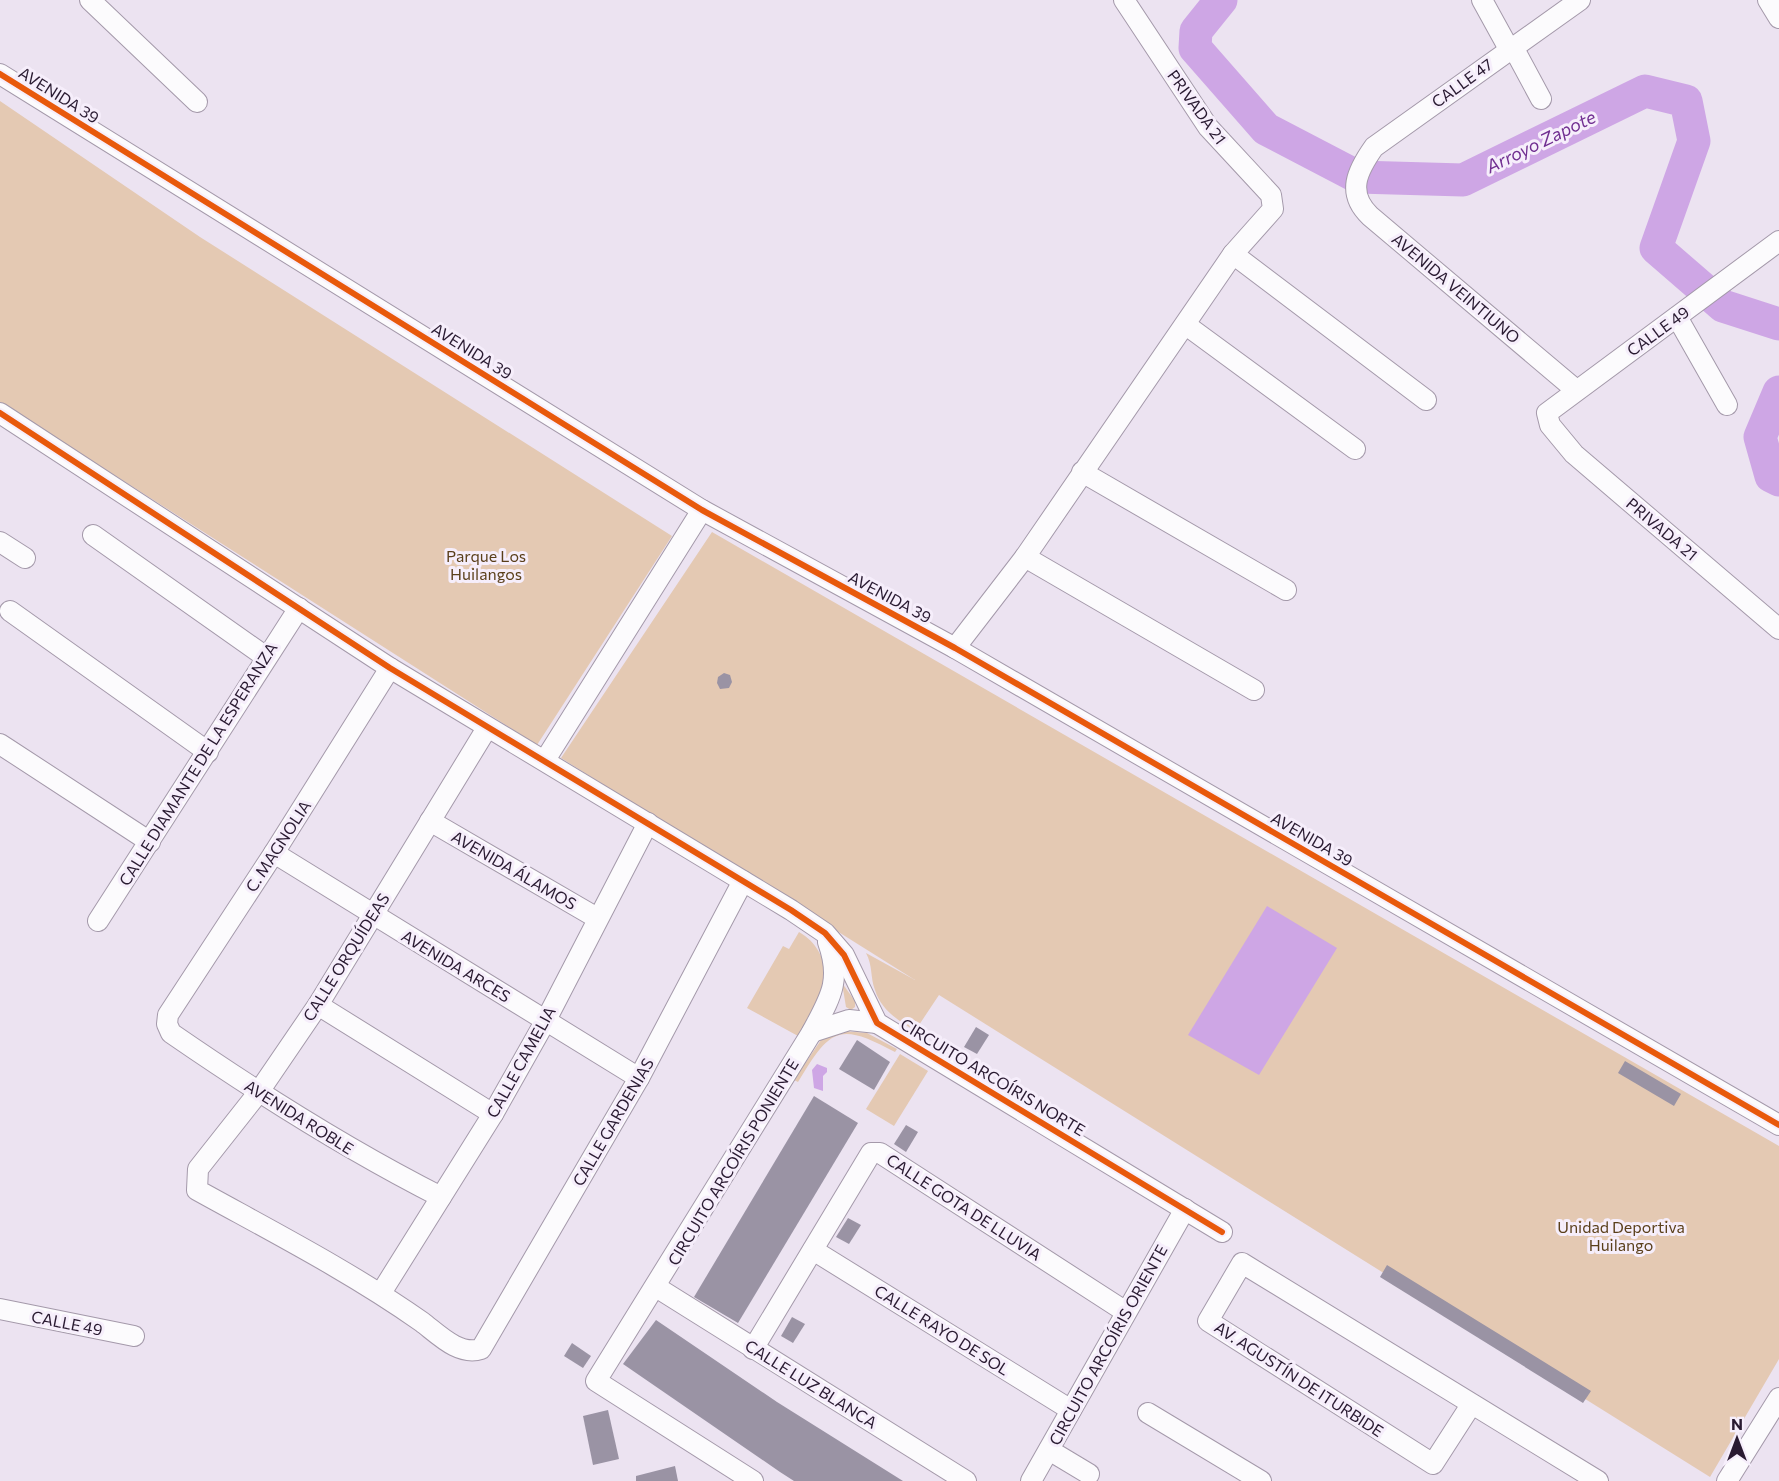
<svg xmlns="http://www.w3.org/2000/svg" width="1779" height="1481" font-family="Commissioner,sans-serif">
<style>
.green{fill:#e4c9b3}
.water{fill:#cea6e5}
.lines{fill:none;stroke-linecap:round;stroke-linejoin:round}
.river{stroke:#cea6e5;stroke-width:33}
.building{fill:#9a93a4}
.minor-casing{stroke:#a499aa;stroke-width:22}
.minor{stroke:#fcfbfd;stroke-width:20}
.cycleway-casing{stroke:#f6eefb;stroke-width:10}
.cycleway{stroke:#e8590c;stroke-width:6}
.labels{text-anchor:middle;stroke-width:6;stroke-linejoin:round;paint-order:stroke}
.street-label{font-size:16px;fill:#291a31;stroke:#f6eefb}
.park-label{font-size:16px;fill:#5a3f1a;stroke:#f6eefb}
.water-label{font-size:18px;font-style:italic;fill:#712f91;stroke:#f6eefb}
</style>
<rect width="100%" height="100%" fill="#ece3f1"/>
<!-- green -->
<g class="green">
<polygon points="0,101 200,237 672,536 537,745 0,402"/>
<path d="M712,532L1779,1146V1359L1710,1477L939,995L915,1031C898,1020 881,1010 875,990C870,977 873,966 866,953L915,980L561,758Z"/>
<path d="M799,932C820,944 829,966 824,990C820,1005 806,1023 798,1036L747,1008L783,946L789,949Z"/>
<polygon points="842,983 855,1001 855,1007 851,1010 846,1007"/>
<path d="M843,1031L867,1033L897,1049L895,1052C838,1021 830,1029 798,1082L794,1080L821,1040Z"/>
<polygon points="900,1054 928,1071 894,1126 866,1109"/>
</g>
<!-- water -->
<g class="water">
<polygon points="1267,906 1337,948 1259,1075 1188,1035"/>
<polygon points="817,1064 827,1068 827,1072 823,1076 823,1091 814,1088 812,1070"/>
</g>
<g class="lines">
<!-- river -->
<g class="river">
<polyline points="1221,0 1196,31 1195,48 1266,129 1358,177 1463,180 1645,91 1686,101 1694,141 1656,248 1723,306 1779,324"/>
<polyline points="1779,392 1760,437 1771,476 1779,480"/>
</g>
</g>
<!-- building -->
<g class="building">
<polygon points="724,673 730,675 732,682 729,688 720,689 717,683 718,677"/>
<polygon points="976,1027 989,1035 977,1054 964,1047"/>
<polygon points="857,1040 890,1062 874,1090 839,1069"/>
<polygon points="1625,1061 1681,1094 1674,1106 1618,1073"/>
<polygon points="814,1096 858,1123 738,1323 694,1297"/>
<polygon points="906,1125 918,1132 906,1152 894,1144"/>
<polygon points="848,1218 861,1225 849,1244 836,1237"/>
<polygon points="1387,1265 1591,1391 1583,1403 1380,1277"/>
<polygon points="792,1317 805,1324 793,1343 781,1336"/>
<polygon points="656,1320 777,1402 903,1481 794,1481 780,1472 623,1364"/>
<polygon points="572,1343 591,1356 583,1368 564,1356"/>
<polygon points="608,1410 619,1459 593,1465 583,1416"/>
<polygon points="675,1466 678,1481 636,1481 636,1476"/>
</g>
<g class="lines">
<!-- minor casing -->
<g class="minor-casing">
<g id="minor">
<polyline points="90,0 197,102"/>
<polyline points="1482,0 1509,49"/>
<polyline points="1768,0 1779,18"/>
<polyline points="1513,47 1541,99"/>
<polyline points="0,74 702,510 955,648 1779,1125"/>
<polyline points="1779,241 1547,413 1550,425 1574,454 1779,629"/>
<polyline points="1233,254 1426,400"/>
<polyline points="1677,317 1727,405"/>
<polyline points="1186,325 1355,449"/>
<path d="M1576,390L1370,216C1346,193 1357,171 1374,147L1580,0"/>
<polyline points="0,413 390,668 791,910 825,933 844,955 877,1023 1222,1232"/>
<polyline points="1082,472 1286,590"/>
<polyline points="93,535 266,657"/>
<polyline points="0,542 25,558"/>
<polyline points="1025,557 1254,690"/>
<polyline points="10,611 208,752"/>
<polyline points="955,648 1025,557 1233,254 1273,209 1271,195 1208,127 1124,0"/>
<path d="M390,668L274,853L168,1015L167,1024L171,1033C258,1093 346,1149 441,1197"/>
<path d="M487,728L318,1005L258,1093L198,1169L197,1190C273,1232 351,1272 422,1322C439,1335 459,1356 481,1349L639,1078L743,881"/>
<polyline points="0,744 150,842"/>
<polyline points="545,760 702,510"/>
<polyline points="430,821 597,918"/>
<polyline points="274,853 639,1078"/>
<polyline points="98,921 299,608"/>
<polyline points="318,1005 493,1114"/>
<polyline points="812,1032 849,1020 877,1023"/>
<polyline points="813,1250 1071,1410"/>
<polyline points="656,1287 966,1481"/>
<polyline points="381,1293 493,1114 546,1020 648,823"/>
<polyline points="0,1309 134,1336"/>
<polyline points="753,1349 871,1153 880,1153 1126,1312"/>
<polyline points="1471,1405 1433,1464 1208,1321 1242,1263 1598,1481"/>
<polyline points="1148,1413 1261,1481"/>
<polyline points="1049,1450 1089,1474"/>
<path d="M753,1481L596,1381L812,1032C830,998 842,981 828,942"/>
<polyline points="1031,1481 1185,1209"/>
<polyline points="1727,1481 1779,1398"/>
</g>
</g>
<!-- minor -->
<use href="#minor" class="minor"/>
<!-- cycleway casing -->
<g class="cycleway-casing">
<g id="cycleway">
<polyline points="0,74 702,510 955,648 1779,1125"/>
<polyline points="0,413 390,668 791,910 825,933 844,955 877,1023 1222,1232"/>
</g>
</g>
<!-- cycleway -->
<use href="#cycleway" class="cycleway"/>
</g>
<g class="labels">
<!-- street labels -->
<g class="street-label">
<text transform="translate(1462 83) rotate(-36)" y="6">CALLE 47</text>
<text transform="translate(59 95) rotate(32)" y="6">AVENIDA 39</text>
<text transform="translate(1197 107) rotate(54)" y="6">PRIVADA 21</text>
<text transform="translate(1456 288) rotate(40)" y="6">AVENIDA VEINTIUNO</text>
<text transform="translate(1658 331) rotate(-36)" y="6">CALLE 49</text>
<text transform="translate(472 351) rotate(32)" y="6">AVENIDA 39</text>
<text transform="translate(1662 529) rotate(40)" y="6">PRIVADA 21</text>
<text transform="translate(890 597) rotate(28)" y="6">AVENIDA 39</text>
<text transform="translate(198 764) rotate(-58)" y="6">CALLE DIAMANTE DE LA ESPERANZA</text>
<text transform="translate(1312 839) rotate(30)" y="6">AVENIDA 39</text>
<text transform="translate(278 846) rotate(-57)" y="6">C. MAGNOLIA</text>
<text transform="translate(514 870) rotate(30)" y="6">AVENIDA ÁLAMOS</text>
<text transform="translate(346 957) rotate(-58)" y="6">CALLE ORQUÍDEAS</text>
<text transform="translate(456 966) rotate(31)" y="6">AVENIDA ARCES</text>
<text transform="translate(521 1062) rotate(-61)" y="6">CALLE CAMELIA</text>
<text transform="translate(993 1077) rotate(31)" y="6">CIRCUITO ARCOÍRIS NORTE</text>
<text transform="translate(299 1117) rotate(32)" y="6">AVENIDA ROBLE</text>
<text transform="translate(613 1122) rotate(-60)" y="6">CALLE GARDENIAS</text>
<text transform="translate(733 1162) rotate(-59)" y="6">CIRCUITO ARCOÍRIS PONIENTE</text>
<text transform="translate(964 1207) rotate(33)" y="6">CALLE GOTA DE LLUVIA</text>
<text transform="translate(67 1323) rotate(11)" y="6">CALLE 49</text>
<text transform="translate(942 1330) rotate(32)" y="6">CALLE RAYO DE SOL</text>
<text transform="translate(1108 1345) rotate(-61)" y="6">CIRCUITO ARCOÍRIS ORIENTE</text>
<text transform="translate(1299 1379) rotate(33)" y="6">AV. AGUSTÍN DE ITURBIDE</text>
<text transform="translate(811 1384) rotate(32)" y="6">CALLE LUZ BLANCA</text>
</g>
<!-- park labels -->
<g class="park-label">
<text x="486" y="562">Parque Los<tspan x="486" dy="18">Huilangos</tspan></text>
<text x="1621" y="1233">Unidad Deportiva<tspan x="1621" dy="18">Huilango</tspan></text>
</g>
<!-- water labels -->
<g class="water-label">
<text transform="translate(1541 142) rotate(-26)" y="6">Arroyo Zapote</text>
</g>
</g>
<!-- north arrow -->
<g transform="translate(1737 1439)" stroke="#f6eefb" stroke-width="4.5" paint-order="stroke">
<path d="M0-4.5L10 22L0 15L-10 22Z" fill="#291a31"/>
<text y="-9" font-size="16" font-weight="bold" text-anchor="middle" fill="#291a31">N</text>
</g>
</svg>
